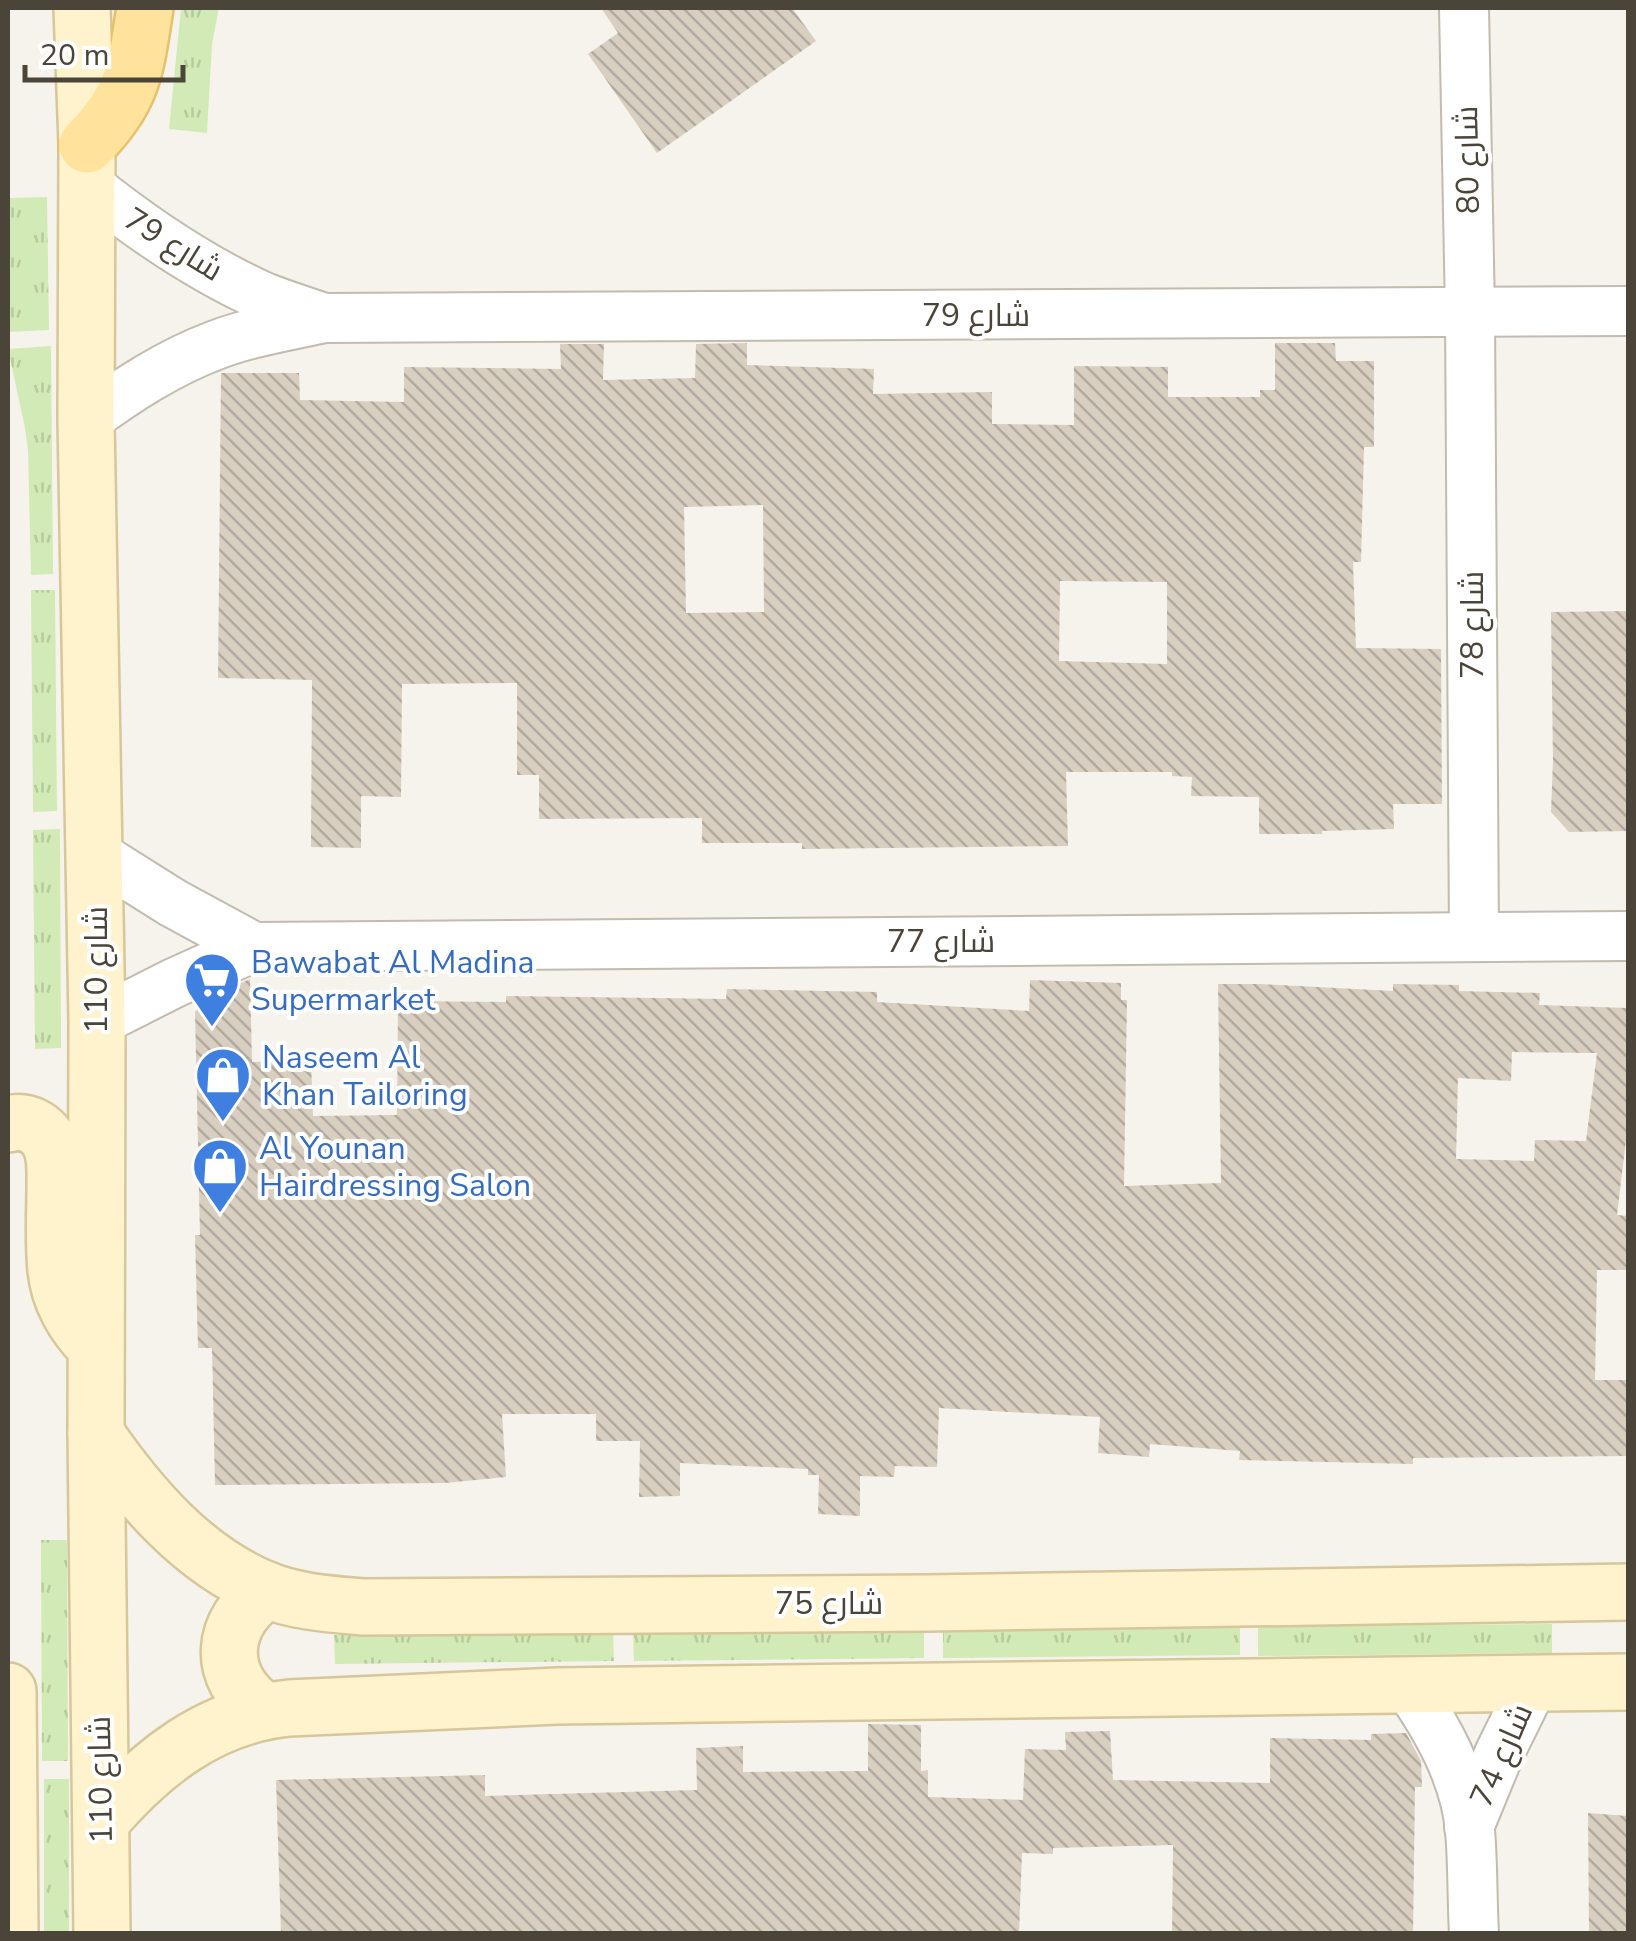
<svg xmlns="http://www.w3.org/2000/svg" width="1636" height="1941" font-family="'Nunito Sans',Cairo,sans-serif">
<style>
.grass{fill:url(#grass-tufts)}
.building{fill:url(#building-back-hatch);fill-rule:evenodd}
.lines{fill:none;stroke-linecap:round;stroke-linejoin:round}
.street-casing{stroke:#c2bbae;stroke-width:52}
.secondary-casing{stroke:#d6c79b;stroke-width:60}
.primary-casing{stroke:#e6c16a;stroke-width:60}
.street{stroke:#fff;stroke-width:48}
.secondary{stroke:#fff3cd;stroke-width:55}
.primary{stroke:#ffe39c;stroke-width:55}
.labels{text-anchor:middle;stroke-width:8;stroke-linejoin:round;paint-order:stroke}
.street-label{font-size:32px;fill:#4b4439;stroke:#fff}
.shop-label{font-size:32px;fill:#366cbe;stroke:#fff;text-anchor:start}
</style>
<defs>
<pattern id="grass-tufts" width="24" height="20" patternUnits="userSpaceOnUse" patternTransform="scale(2.5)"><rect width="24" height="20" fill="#d2eab5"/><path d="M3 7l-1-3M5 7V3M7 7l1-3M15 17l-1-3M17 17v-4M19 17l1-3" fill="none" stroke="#b6ca9c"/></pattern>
<pattern id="building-back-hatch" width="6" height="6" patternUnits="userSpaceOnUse" patternTransform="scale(2.5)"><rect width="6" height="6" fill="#d8cfc1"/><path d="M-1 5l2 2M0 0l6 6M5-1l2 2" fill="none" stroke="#b1aa9e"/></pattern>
</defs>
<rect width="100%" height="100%" fill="#f6f3ec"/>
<!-- grass -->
<g class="grass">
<polygon points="181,8 219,8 212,44 207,133 169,129"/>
<polygon points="47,197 49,330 8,332 8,198"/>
<polygon points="51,346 53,574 31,575 28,450 25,428 8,349"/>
<polygon points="31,590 55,590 57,811 33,812"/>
<polygon points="60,829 61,1048 35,1049 33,830"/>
<polygon points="41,1540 67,1540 68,1761 42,1761"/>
<polygon points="1552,1624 1552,1653 1258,1656 1258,1626"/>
<polygon points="1240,1625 1240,1655 943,1658 943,1629"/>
<polygon points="924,1628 924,1658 634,1661 633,1631"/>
<polygon points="613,1632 614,1661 335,1664 334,1635"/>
<rect x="44" y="1779" width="25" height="154"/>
</g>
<!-- building -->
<g class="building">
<polygon points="601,8 792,8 816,41 657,153 588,54 618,33"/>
<path d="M747,343V365L874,369L873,394L992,392V424L1074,425V366L1168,367V397H1260V390H1275V343H1335L1336,361H1374V447H1364L1361,562H1353L1356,648L1441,649L1442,804H1393L1394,829L1322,831V834H1259V797L1191,796L1192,777L1172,776V772H1066L1068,846L802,849V843H702V818L539,819V775H517V683L402,684L401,797L361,796V848L311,847L312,680L218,678L221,373H299L300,400L404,402V367L561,369L560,344H604L603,380L695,378L696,344ZM763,505L764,612L686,613L684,507ZM1060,581L1167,582V664L1059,661Z"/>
<polygon points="1628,611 1628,831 1569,832 1551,812 1553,761 1551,612"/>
<path d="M250,979L252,1062L311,1060L313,1116L397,1115L398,1001L506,1002V996L726,999L727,989L877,992V1002L1029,1011L1030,980L1121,983V1000H1127L1124,1186L1221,1183L1218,984H1260L1393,991V984L1459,985V991L1540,993L1539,1005L1628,1008V1123L1617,1215L1628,1216V1270H1597L1595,1380H1628V1456L1413,1458V1464L1239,1460L1240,1451L1150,1444L1149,1457L1098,1453L1100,1417L939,1408L937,1467L895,1466L894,1477L860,1476V1516L818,1514L819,1475H808V1469L680,1463V1496L639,1497L640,1441H596V1414H502L506,1477L445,1483L215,1485L212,1348H198L195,1235H200L195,1012L207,998ZM1512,1052L1597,1053L1586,1141L1535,1140L1534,1161L1456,1159L1458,1078L1511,1081Z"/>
<polygon points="868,1724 921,1725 921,1771 928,1770 928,1797 1023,1800 1025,1749 1066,1750 1065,1732 1110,1731 1113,1780 1270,1783 1270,1738 1371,1740 1371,1734 1406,1733 1421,1761 1422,1787 1415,1787 1413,1934 1172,1934 1173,1845 1053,1848 1053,1854 1022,1853 1019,1934 281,1934 276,1780 485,1775 485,1796 697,1790 696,1748 743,1746 743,1772 868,1771"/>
<polygon points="1588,1813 1628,1816 1628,1934 1589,1934"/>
</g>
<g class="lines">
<!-- street casing -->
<g class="street-casing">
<g id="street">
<polyline points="1464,8 1470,312 1474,937"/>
<path d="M85,183C141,228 199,268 264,297C284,305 304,311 324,318"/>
<path d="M86,420C127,390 168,363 216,345C250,332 288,326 324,318L1628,311"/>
<polyline points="95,854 173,903 254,947"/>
<polyline points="97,1022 174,983 254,947 1628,936"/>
<path d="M1408,1686C1438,1729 1465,1777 1470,1830C1473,1865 1472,1899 1474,1934"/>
<polyline points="1469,1827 1499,1754 1534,1683"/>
</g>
</g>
<!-- secondary casing -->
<g class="secondary-casing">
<g id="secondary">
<polyline points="82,8 87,145 86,420 97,1022 96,1434 102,1934"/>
<path d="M8,1124C26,1119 44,1128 51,1146C56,1158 55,1172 55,1185C55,1213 53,1242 56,1270C59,1299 74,1325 94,1345"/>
<path d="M96,1434C139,1496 192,1559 264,1589C295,1602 330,1604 363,1607L928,1603L1628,1592"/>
<polyline points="8,1691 10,1934"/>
<path d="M263,1710C215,1675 220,1623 267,1590"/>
<path d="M101,1821C151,1763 209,1716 289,1708L557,1696L1628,1682"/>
</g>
</g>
<!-- primary casing -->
<g class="primary-casing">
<path id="primary" d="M87,145C134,97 135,71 145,8"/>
</g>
<!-- street -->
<use href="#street" class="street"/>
<!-- secondary -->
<use href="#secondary" class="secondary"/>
<!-- primary -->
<use href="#primary" class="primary"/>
</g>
<!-- icons -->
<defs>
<g id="supermarket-pin" transform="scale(2.875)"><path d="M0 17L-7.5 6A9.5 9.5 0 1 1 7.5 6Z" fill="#3f7fe0" stroke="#fff"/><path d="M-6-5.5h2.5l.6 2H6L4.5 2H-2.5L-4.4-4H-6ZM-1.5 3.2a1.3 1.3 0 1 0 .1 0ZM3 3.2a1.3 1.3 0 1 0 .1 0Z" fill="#fff"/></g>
<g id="shop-pin" transform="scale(2.875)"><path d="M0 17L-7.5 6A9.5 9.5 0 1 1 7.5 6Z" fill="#3f7fe0" stroke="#fff"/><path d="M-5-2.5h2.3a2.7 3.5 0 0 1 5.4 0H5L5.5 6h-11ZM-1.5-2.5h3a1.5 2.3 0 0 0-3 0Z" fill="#fff"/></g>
</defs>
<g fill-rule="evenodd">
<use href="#supermarket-pin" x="212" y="980"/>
<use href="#shop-pin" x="223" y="1075"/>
<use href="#shop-pin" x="220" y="1166"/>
</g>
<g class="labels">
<!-- street labels -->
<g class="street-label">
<text transform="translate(1467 160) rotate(-91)" y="11">شارع 80</text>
<text transform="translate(174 244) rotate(32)" y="11">شارع 79</text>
<text x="976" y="326">شارع 79</text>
<text transform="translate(1472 625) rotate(-90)" y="11">شارع 78</text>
<text x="941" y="952">شارع 77</text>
<text transform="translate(96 970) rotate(-90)" y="11">شارع 110</text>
<text x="829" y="1614">شارع 75</text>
<text transform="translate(1501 1755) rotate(-66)" y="11">شارع 74</text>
<text transform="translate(100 1780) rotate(-91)" y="11">شارع 110</text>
</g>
<!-- shop labels -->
<g class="shop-label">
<text x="251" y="973">Bawabat Al Madina<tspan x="251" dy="37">Supermarket</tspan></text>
<text x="262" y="1068">Naseem Al<tspan x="262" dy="37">Khan Tailoring</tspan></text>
<text x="259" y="1159">Al Younan<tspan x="259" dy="37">Hairdressing Salon</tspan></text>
</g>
</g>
<!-- border -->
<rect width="1636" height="1941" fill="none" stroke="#4b4439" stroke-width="20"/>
<!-- scale -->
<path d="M25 65v15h158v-15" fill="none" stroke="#4b4439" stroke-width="5"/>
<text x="40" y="65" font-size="30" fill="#4b4439" stroke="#ffffff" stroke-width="8" paint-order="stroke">20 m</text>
</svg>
